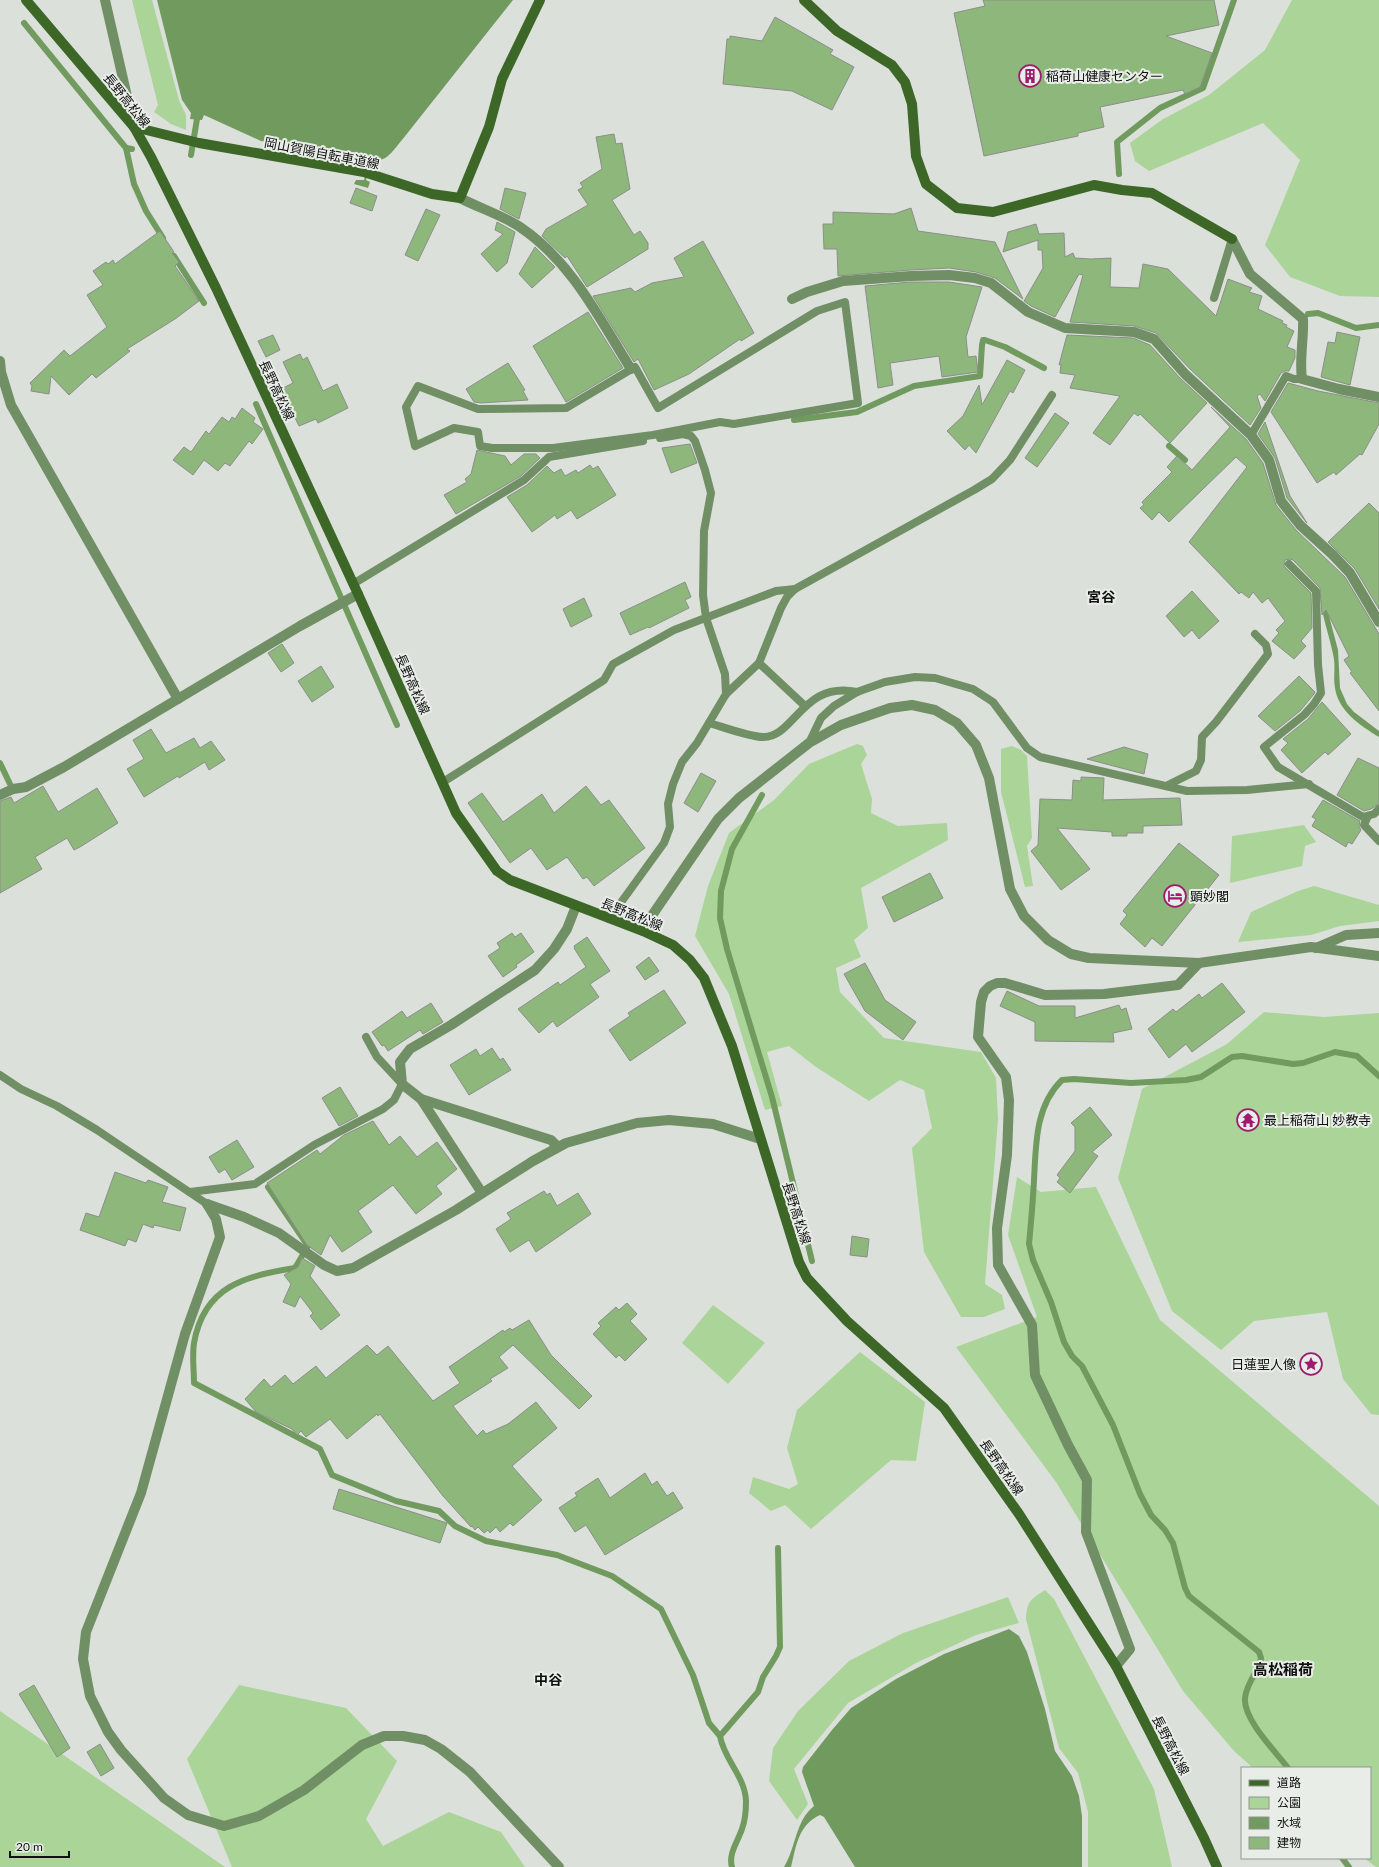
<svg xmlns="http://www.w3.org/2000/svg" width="1379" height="1867" font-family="Lato,'Noto Sans JP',sans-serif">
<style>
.green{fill:#abd499}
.water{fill:#719a5f}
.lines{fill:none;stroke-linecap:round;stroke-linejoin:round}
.stream{stroke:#719a5f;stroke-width:6}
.building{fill:#8eb87b;stroke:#8b8e8a}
.lane{stroke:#718f64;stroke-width:8}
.street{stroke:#718f64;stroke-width:10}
.secondary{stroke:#3c6726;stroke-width:10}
.labels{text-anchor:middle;stroke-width:4;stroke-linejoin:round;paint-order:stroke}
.poi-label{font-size:13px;fill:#0f100f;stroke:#e9ede8;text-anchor:start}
.street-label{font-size:13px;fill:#0f100f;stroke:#e9ede8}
.neighbourhood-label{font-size:14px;font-weight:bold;fill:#0f100f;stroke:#e9ede8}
.quarter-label{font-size:15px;font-weight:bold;fill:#0f100f;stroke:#e9ede8}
</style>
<rect width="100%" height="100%" fill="#dce0db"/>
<!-- green -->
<g class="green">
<polygon points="132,0 152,0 179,100 186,115 186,130 171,124 154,112 158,105"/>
<polygon points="1292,0 1379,0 1379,297 1340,296 1290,277 1265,245 1300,160 1263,123 1149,171 1135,161 1130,143 1163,119 1209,95 1265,50"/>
<polygon points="857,744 863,746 867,755 861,764 872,799 871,813 898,826 947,823 948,840 861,888 868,928 854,940 861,957 836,968 840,992 884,1038 981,1052 996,1078 998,1119 985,1284 1002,1295 1005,1309 984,1317 961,1317 924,1252 912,1148 932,1128 924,1090 900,1080 869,1101 816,1067 789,1046 767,1052 782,1106 765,1110 729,994 695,936 708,886 729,833 774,800 809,764"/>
<polygon points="1012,746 1021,750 1027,756 1032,838 1027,846 1033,886 1025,887 1001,792 1001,749"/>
<polygon points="1304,825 1316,842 1305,846 1302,866 1230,883 1232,836"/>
<polygon points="1314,886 1379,905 1379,921 1340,926 1311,935 1238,942 1251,912 1298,891"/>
<polygon points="1264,1012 1324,1017 1379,1013 1379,1415 1371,1414 1343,1379 1327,1312 1254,1321 1221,1350 1172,1311 1118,1178 1142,1089 1227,1044"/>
<polygon points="1017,1177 1041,1192 1096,1187 1160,1320 1379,1506 1379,1867 1376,1867 1364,1858 1370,1858 1370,1768 1253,1768 1234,1751 1183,1691 1056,1482 956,1347 1037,1317 1008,1235"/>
<polygon points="713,1305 765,1343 728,1384 682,1343"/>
<polygon points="860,1352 925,1402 916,1461 891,1460 811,1529 785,1505 771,1511 749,1493 753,1477 789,1489 798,1484 787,1448 797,1410"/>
<path d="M1045,1590L1054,1599L1154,1789L1172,1867H1088V1812L1078,1773L1059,1748L1026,1619C1027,1601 1030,1600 1045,1590Z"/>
<polygon points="1008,1597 1019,1623 976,1635 916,1663 848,1703 794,1769 808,1804 797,1820 769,1781 773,1748 798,1711 849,1661 903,1633"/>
<polygon points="239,1685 346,1708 397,1761 366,1819 383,1846 449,1812 501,1832 525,1867 232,1867 187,1759"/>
<polygon points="0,1711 225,1867 0,1867"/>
</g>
<!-- water -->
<g class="water">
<path d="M157,0H513L402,140C394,149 386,164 373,159L366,180L370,182L368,188L354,184L356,180H364L370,157L366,154L261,141L204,115L202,120L190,119L191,113L182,100Z"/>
<path d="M1320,593L1327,603L1329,616L1338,650L1340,688L1347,704L1354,712L1379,731V737C1361,726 1338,711 1335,688C1333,677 1336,665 1333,654C1329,634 1321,614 1320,593Z"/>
<path d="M1009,1629L1019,1636L1027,1652L1045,1709L1055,1751L1072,1776L1079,1796L1082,1816V1867H855L824,1817L820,1815C798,1825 796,1847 791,1867H784C796,1848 795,1821 814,1806L802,1772L803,1767L832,1730L851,1708L896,1679L944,1654Z"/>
</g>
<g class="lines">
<!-- stream -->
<g class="stream">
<polyline points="24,23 126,148 132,149"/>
<polyline points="126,148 134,184 146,211 163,238"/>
<polyline points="191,155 198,113"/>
<polyline points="1119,174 1117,142 1160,108 1203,88 1234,0"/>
<polyline points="174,256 204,303"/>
<polyline points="1308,314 1318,313 1356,328 1379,325"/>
<polyline points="256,404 397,725"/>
<polyline points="794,420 857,412 914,386 980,376 982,345 983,340 985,340 1005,347 1044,368"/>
<polyline points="1169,446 1185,460"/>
<polyline points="0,763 10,784"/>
<polyline points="762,795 732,849 721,891 720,918 727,949 772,1097 812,1261"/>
<path d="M268,1187L308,1246L295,1268C245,1276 204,1286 194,1343C192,1356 194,1370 194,1383L320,1449L332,1475L396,1501L439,1511L455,1526L486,1541L557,1555L612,1576L661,1609L693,1675L709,1723L720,1736"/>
<path d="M1288,1768C1275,1751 1243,1719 1245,1698C1246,1686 1255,1674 1260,1664L1261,1658L1259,1652L1189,1596L1185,1588L1173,1543L1165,1530L1151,1515L1140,1494L1113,1425L1082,1366L1072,1356L1064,1342L1051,1302L1033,1260L1029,1244C1031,1223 1033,1201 1034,1180C1036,1145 1035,1106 1062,1080L1074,1079L1131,1083L1186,1080L1201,1077L1232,1057L1242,1056L1293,1064L1303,1063L1335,1052L1357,1056L1379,1076"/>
<polyline points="1342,1858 1349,1867"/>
<path d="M732,1867C728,1854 738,1841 742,1829C745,1821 746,1809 746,1801C745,1776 724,1760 720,1736L758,1692L763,1677L776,1656L780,1647L778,1548"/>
</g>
</g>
<!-- building -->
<g class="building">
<polygon points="983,0 1214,0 1219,25 1166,36 1212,53 1200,87 1185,94 1183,90 1100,107 1104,127 1078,133 1078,136 984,156 954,13 985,6"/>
<polygon points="775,17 833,50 830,54 854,67 832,110 792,91 723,84 727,39 730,39 730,36 762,41"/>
<polygon points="614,134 616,144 622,143 630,189 612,200 634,235 640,231 648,243 648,249 587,287 567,256 565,258 542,236 546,229 588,205 578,190 583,187 580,183 602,169 596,137"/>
<polygon points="356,188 377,196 372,211 350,203"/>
<polygon points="505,188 526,193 519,219 500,209"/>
<polygon points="911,208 918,231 995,242 1023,299 995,278 976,272 949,268 911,270 838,276 837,249 824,249 823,224 833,224 833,212 894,214"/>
<polygon points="426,209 440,215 418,261 405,255"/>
<polygon points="497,222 515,232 507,263 497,272 481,254 503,234 495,230"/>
<polygon points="1036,224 1039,234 1064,233 1065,257 1073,253 1075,258 1091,259 1111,258 1110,287 1139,288 1143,264 1168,269 1216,316 1228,279 1252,288 1249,292 1262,296 1258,309 1283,321 1282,323 1287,325 1286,327 1294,331 1287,347 1295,350 1295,358 1289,371 1285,371 1281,373 1265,401 1260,394 1257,396 1261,408 1250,425 1190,369 1156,333 1134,326 1070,322 1083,275 1079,274 1055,317 1031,306 1024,301 1043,268 1042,250 1038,250 1038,240 1003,252 1008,232"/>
<polygon points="160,231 174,252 172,253 179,262 175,266 199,301 175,319 127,349 130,351 96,378 92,374 69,395 51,376 49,394 31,391 32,386 30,383 64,350 70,356 107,327 87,295 103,285 93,271 106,262 108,264 113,260 115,264"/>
<polygon points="703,241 754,333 741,341 740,339 689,374 654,390 638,359 634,362 593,296 631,288 635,292 652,283 684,277 674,258"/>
<polygon points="535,247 555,267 532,288 519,274"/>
<polygon points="911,282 949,282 982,287 966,337 968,357 976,356 978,372 942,377 939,356 890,363 893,385 878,388 865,286"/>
<polygon points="588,312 623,368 566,402 533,346"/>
<polygon points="1337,332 1360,337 1350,385 1321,377 1328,342 1335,343"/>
<polygon points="273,335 280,350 266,357 258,341"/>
<polygon points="1067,335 1133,338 1150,345 1180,378 1207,403 1170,443 1140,414 1138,416 1134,413 1110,445 1093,433 1120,396 1070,388 1075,375 1060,373 1061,364 1059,365"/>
<polygon points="300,354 303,360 307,357 323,391 337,384 348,408 318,423 316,419 299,426 281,389 293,383 283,362"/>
<polygon points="1007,360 1025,370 1013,393 1010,391 976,453 969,445 965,450 947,431 963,416 979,385 982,405"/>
<polygon points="508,363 525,390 523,391 528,400 481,403 474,402 466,389"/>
<polygon points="1288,383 1318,391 1379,403 1379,424 1362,455 1360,454 1336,475 1334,472 1317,483 1271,412"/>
<polygon points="1211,407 1246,439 1263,463 1276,505 1296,530 1345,577 1379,634 1379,711 1350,673 1352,672 1344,660 1349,656 1326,610 1322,615 1320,588 1293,560 1290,559 1285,560 1284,566 1311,593 1312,628 1301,641 1306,646 1294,659 1272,641 1279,633 1276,630 1285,621 1268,598 1262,603 1253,592 1249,598 1241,592 1239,594 1189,542 1247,467 1236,457 1169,522 1159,512 1152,520 1140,508 1144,505 1142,502 1172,472 1167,467 1177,456 1192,470 1230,427"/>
<polygon points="242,408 255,418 253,422 263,429 252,444 249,441 230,466 225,463 218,471 204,460 193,475 173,460 184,447 191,452 206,431 209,434 222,417 229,422 232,417 235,419"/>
<polygon points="1055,413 1069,423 1037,467 1025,458"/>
<polygon points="1265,422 1290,496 1307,523 1287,498 1275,458 1258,434"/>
<polygon points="690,444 697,463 671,473 662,448"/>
<polygon points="477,450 505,456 511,465 524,454 536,454 540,458 521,476 456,514 444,495 467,482 465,479 471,474"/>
<polygon points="590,465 593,469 598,466 616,495 577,519 571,510 557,519 555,515 532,532 507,497 527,485 547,466 554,473 561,469 565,476 576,470 578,473"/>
<polygon points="1369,503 1379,513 1379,609 1355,569 1328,542"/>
<polygon points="685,582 691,597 685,600 689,608 649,628 648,627 630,635 620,613"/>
<polygon points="1192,591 1219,621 1199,639 1192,630 1184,637 1166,616"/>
<polygon points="584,598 592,616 571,627 563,609"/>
<polygon points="282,644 294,663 281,672 268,653"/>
<polygon points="321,666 334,687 312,702 298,681"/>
<polygon points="1299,676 1315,692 1314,694 1300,711 1275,731 1258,716"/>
<polygon points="1322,702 1351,734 1328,755 1325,752 1302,773 1281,750 1288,743 1283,739 1308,719"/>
<polygon points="151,729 166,753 194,738 200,748 211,741 225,760 209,770 205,762 179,778 178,776 144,797 127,769 144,759 133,740"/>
<polygon points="1124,747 1148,754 1144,774 1087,759"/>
<polygon points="1358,758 1379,768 1379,804 1371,809 1364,811 1337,795"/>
<polygon points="701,773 716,781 698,812 684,803"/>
<polygon points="1081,777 1104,778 1103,800 1180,798 1182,825 1143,826 1143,833 1127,833 1127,836 1112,836 1112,832 1057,828 1090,869 1061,890 1031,851 1038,845 1040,799 1072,800 1073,780 1081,781"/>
<polygon points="43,786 58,812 97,788 118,823 80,847 74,850 67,838 35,857 42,869 0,893 0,801 11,797 14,803"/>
<polygon points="586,786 601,805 609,800 645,848 594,886 587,877 583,879 567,857 547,870 531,848 510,863 468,803 482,793 503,822 542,794 554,813"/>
<polygon points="1323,800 1360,821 1359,826 1361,830 1352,844 1348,842 1346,847 1312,826 1316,819 1312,817"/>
<polygon points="1179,843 1219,875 1162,946 1152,938 1145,947 1120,924 1127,915 1123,911"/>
<polygon points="930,873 943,898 894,922 882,897"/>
<polygon points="512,933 515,937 521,933 534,952 516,965 517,967 503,977 488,956 500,948 497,943"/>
<polygon points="587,937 610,971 590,984 599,997 557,1027 553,1021 539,1033 518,1009 558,982 560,985 586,967 574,948 575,948 574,946"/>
<polygon points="649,957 659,971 645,980 636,967"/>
<polygon points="865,963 885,1000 916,1022 903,1040 865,1011 844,974"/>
<polygon points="1222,983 1245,1012 1192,1052 1186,1044 1169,1058 1148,1029 1173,1009 1176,1012 1199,994 1202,998"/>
<polygon points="664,990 686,1023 630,1061 609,1030 630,1016 628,1013"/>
<polygon points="1007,991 1039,1006 1075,1006 1075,1018 1119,1005 1121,1010 1126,1008 1132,1029 1113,1033 1114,1042 1035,1041 1035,1022 1000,1006"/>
<polygon points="431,1003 443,1022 423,1034 420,1030 388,1051 384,1045 382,1046 372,1032 402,1011 407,1018"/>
<polygon points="492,1048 500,1060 503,1058 511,1070 469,1095 450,1065 476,1049 480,1056"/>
<polygon points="340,1087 358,1116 339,1126 322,1098"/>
<polygon points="1090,1107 1112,1135 1092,1152 1098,1156 1070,1193 1057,1182 1060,1178 1057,1175 1075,1151 1075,1127 1071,1123"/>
<polygon points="373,1121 389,1145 400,1136 417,1157 437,1142 457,1169 436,1186 442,1194 416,1214 393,1185 358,1211 372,1232 342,1252 330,1235 321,1255 307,1245 267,1183 317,1150 320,1154 344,1135"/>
<polygon points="237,1140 254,1167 232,1180 225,1169 219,1173 209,1157"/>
<polygon points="115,1172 146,1183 148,1180 168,1187 162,1202 186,1208 180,1231 154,1225 153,1228 143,1224 136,1242 128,1239 125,1246 80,1230 86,1213 99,1217"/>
<polygon points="544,1191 547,1195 550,1193 557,1206 578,1193 591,1214 536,1252 529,1240 510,1252 496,1229 511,1219 507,1213"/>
<polygon points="852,1236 869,1239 867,1257 850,1255"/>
<polygon points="302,1258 315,1266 310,1276 340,1315 321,1330 310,1316 313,1313 300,1296 295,1307 283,1302 291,1284 284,1275 298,1267"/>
<polygon points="627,1303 637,1314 630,1321 647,1339 625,1361 619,1355 616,1358 593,1334 601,1326 598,1323 616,1307 619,1310"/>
<polygon points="529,1320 551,1355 592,1396 579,1409 513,1345 499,1357 508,1368 490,1379 492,1381 453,1406 477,1436 483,1430 486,1434 508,1424 536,1402 557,1428 512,1466 542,1500 513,1526 510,1523 500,1532 496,1527 490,1533 488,1530 484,1533 478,1527 475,1530 472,1526 471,1527 443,1496 380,1414 378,1416 377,1414 347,1439 330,1419 306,1437 301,1431 297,1435 292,1429 256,1412 245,1399 264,1379 271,1387 285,1375 293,1384 316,1366 326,1378 367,1345 377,1355 388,1346 433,1401 460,1383 449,1367 503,1330 504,1332 510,1328 512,1330"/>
<polygon points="645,1473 652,1485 657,1481 667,1496 673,1492 683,1508 605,1555 586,1525 575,1532 559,1508 577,1496 575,1493 598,1478 610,1498"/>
<polygon points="339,1489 447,1523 440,1543 333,1509"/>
<polygon points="34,1685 70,1748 57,1757 19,1694"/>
<polygon points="100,1744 114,1768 101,1776 87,1752"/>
</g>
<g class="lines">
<!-- lane -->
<g class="lane">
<polyline points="1214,298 1232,239"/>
<polygon points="845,302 858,403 734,424 720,422 653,435 553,448 492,448 480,446 478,432 454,428 415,446 406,407 418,386 478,409 566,408 635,367 658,408 817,311"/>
<polyline points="1251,435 1286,376 1294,379 1302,379"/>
<polyline points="660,438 683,434 691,436 695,441 705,470 711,493 704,531 703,595 706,618 725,674 726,694"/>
<polyline points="1289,564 1316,591 1318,665 1321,693 1314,704 1304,715 1264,747 1278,767 1363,817 1374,814 1379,809"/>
<polyline points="353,584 524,480 549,457 643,441"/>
<polyline points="759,663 805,706"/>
<path d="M709,723C723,727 750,737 763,737C794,738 803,680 857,692"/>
<polyline points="809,743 821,718 834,706 857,692 885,682 915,677 935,678 973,689 993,702 1027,748 1040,757 1187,791 1247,790 1309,784"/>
<polyline points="443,782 604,680 613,664 674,630 776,591 795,589"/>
<polyline points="1166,786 1196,771 1201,760 1202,737 1216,722 1268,654 1266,645 1255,634"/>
<polyline points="1368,816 1364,825 1379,841"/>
<polyline points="609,919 664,843 670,827 668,804 673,784 682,762 697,743 726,694 759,663 781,608 787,597 795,589 974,490 992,479 1010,460 1052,395"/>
<polyline points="0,1075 21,1089 57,1106 97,1130 207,1204"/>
<polyline points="190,1192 255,1184 314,1145 383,1109 394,1100 402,1084 377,1057 366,1037"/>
</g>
<!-- street -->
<g class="street">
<polyline points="105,0 134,127"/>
<path d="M460,198C479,208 502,215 520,227C572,262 599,318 631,369"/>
<path d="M1232,239L1250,274L1303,319C1304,339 1299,359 1302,379L1339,389L1379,397"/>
<polyline points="792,299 807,292 843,281 911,276 949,275 975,278 991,283 1028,312 1065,328 1134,332 1154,339 1185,374 1251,435 1269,460 1281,501 1300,525 1333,555 1350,573 1379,622"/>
<polyline points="0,361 1,372 11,405 178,699"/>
<polyline points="0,795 13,789 26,787 64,767 300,626 358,594"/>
<polyline points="643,931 653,914 718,819 739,798 809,743 841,725 890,708 912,705 935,710 957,723 976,745 989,778 1010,889 1024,916 1048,940 1071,954 1089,958 1199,963 1311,947 1379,956"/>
<polyline points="1316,948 1346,935 1379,933"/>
<polyline points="421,1099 482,1193"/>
<polyline points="558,1147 551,1140 421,1099 402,1084 400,1062 410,1049 451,1025 535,970 554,949 567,929 576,906"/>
<polyline points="207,1204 216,1219 220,1237 185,1334 141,1493 86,1632 83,1659 90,1696 108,1732 121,1750 164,1798 188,1815 224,1826 259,1816 304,1790 362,1745 384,1736 403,1736 425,1740 441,1749 470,1772 559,1867"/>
<polyline points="207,1204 244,1217 279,1233 324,1265 337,1271 353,1268 456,1210 533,1161 566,1143 637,1123 669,1120 713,1124 760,1139"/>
<polyline points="1116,1666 1130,1649 1086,1532 1087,1480 1068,1445 1035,1375 1032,1325 998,1265 997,1228 1007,1155 1009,1100 1006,1077 978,1037 981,1002 984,992 990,986 997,983 1005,983 1045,995 1104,994 1178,985 1199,963"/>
</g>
<!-- secondary -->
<g class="secondary">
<polyline points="26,0 134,127 151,157 216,288 358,594 456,813 497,871 510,880 643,931 673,945 690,960 704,978 732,1046 799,1262 807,1278 847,1321 944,1408 1019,1514 1116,1666 1204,1838 1217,1867"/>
<polyline points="804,0 837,31 892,65 905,82 912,104 916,156 926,184 957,208 993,212 1094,185 1122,190 1152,193 1232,239"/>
<polyline points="134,127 199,143 364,172 432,194 460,198 489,127 502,79 540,0"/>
</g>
</g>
<!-- icons -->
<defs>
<g id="building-ring" transform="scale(1.15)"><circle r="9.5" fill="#e9ede8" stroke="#9d1c70" stroke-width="1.5"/><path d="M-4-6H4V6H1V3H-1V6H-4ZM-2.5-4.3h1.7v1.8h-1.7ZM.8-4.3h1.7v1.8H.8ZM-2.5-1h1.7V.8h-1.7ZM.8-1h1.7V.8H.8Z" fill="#9d1c70"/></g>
<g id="hotel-ring" transform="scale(1.15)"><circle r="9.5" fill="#e9ede8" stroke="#9d1c70" stroke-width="1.5"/><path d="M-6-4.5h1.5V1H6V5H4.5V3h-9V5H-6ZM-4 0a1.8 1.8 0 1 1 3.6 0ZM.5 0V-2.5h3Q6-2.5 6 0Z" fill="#9d1c70"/></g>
<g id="temple-ring" transform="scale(1.15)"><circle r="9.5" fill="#e9ede8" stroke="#9d1c70" stroke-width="1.5"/><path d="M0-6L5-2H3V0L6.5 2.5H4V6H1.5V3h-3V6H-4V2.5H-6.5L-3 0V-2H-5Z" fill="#9d1c70"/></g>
<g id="sight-ring" transform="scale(1.15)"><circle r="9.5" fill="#e9ede8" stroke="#9d1c70" stroke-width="1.5"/><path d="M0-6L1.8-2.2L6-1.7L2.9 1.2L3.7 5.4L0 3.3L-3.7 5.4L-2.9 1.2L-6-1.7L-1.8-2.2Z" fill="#9d1c70"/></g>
</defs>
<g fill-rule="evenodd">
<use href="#building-ring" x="1030" y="76"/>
<use href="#hotel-ring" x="1175" y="896"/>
<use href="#temple-ring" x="1248" y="1120"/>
<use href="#sight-ring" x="1311" y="1364"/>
</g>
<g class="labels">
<!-- poi labels -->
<g class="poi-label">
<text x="1046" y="81">稲荷山健康センター</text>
<text x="1190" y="901">顕妙閣</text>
<text x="1264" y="1125">最上稲荷山 妙教寺</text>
<text x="1296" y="1369" text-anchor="end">日蓮聖人像</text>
</g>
<!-- street labels -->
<g class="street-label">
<text transform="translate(127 100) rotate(51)" y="5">長野高松線</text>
<text transform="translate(322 153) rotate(11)" y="5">岡山賀陽自転車道線</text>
<text transform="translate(277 390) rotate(65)" y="5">長野高松線</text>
<text transform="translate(413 684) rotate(66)" y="5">長野高松線</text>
<text transform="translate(632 914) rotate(22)" y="5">長野高松線</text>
<text transform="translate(797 1213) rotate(72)" y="5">長野高松線</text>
<text transform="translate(1002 1467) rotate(55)" y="5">長野高松線</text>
<text transform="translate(1171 1745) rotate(63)" y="5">長野高松線</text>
</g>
<!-- neighbourhood labels -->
<g class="neighbourhood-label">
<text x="1101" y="602">宮谷</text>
<text x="548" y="1685">中谷</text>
</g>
<!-- quarter labels -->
<g class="quarter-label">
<text x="1283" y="1675">高松稲荷</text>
</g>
</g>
<!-- legend -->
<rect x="1241" y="1767" width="130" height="92" fill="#e9ede8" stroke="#929591"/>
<rect x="1249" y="1780" width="20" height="6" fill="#3c6726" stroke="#929591"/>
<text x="1277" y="1787" font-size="12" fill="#0f100f">道路</text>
<rect x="1249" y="1797" width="20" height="12" fill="#abd499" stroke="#929591"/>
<text x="1277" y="1807" font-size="12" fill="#0f100f">公園</text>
<rect x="1249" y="1817" width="20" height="12" fill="#719a5f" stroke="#929591"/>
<text x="1277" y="1827" font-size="12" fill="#0f100f">水域</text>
<rect x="1249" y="1837" width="20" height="12" fill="#8eb87b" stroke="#929591"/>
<text x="1277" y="1847" font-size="12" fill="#0f100f">建物</text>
<!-- scale -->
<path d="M10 1851v6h59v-6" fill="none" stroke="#0f100f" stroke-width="2"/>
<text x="16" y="1851" font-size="12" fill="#0f100f" stroke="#e9ede8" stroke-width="3" paint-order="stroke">20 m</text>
</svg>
